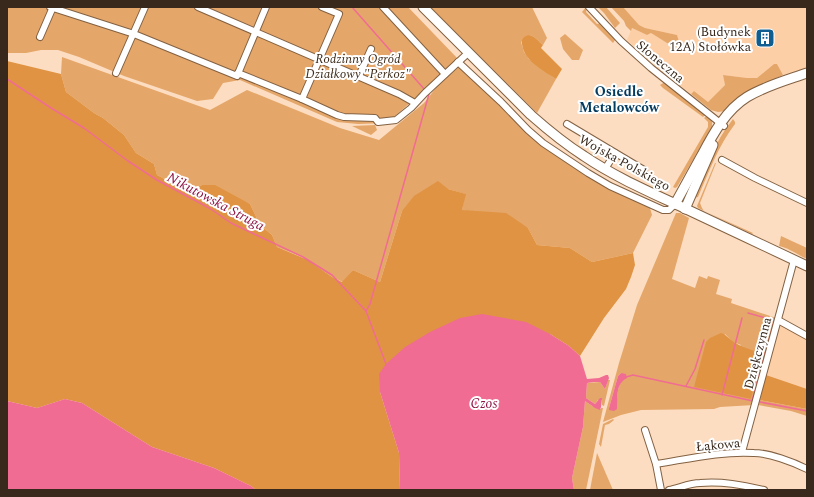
<svg xmlns="http://www.w3.org/2000/svg" width="814" height="497" font-family="Spectral,serif">
<style>
.built{fill:#fccfa7}
.green{fill:#e5a669;fill-rule:evenodd}
.forest{fill:#e09342}
.water{fill:#f06c93}
.lines{fill:none;stroke-linecap:round;stroke-linejoin:round}
.stream{stroke:#f06c93;stroke-width:1.5}
.street-casing{stroke:#836142;stroke-width:8}
.secondary-casing{stroke:#836142;stroke-width:11}
.street{stroke:#fff;stroke-width:6}
.secondary{stroke:#fff;stroke-width:9}
.labels{text-anchor:middle;stroke-width:4;stroke-linejoin:round;paint-order:stroke}
.poi-label{font-size:13px;fill:#38291c;stroke:#fff;text-anchor:end}
.park-label{font-size:13px;font-style:italic;fill:#3e2c1a;stroke:#fff}
.street-label{font-size:13px;fill:#38291c;stroke:#fff}
.neighbourhood-label{font-size:14px;font-weight:bold;fill:#053b5e;stroke:#fff}
.water-label{font-size:14px;font-style:italic;fill:#8e1445;stroke:#fff}
</style>
<rect width="100%" height="100%" fill="#fcddc1"/>
<!-- built -->
<g class="built">
<polygon points="623,7 807,7 807,68 783,75 777,64 774,64 757,78 747,78 723,75 725,85 708,102 694,91 691,94 658,68 627,40 632,28 647,35 651,33 667,43 689,53 680,45 677,35 645,28 639,25"/>
<polygon points="783,324 807,338 807,389 766,375 779,325"/>
</g>
<!-- green -->
<g class="green">
<polygon points="7,7 408,7 459,60 387,123 358,124 337,122 240,80 223,83 213,99 197,101 124,76 79,57 58,50 41,50 26,53 7,53"/>
<path d="M430,7H532L547,38L543,45C538,41 535,36 529,35L521,42L524,52L529,59L556,79L537,113Z"/>
<polygon points="586,7 587,8 586,12 597,24 601,23 614,37 615,40 613,43 582,12"/>
<polygon points="598,7 606,7 620,23 615,28 604,13"/>
<polygon points="611,7 623,7 639,25 645,28 677,35 680,45 691,54 667,43 651,33 647,35 632,28 631,31 626,26 624,21"/>
<polygon points="565,34 583,50 579,60 572,60 563,49 560,38"/>
<polygon points="62,57 210,110 247,90 340,128 379,140 424,103 439,84 459,67 543,146 607,187 650,208 652,215 633,253 592,262 570,248 537,245 528,228 462,210 465,194 448,189 402,211 380,282 353,270 343,282 332,277 305,258 277,247 272,235 260,225 250,204 202,185 187,191 157,175 154,164 136,153 124,135 103,118 94,113 66,92 61,74"/>
<polygon points="774,64 777,64 783,75 752,89 725,111 718,112 711,110 691,94 694,91 708,102 725,85 723,75 747,78 757,78"/>
<polygon points="665,82 705,115 703,117 663,88 660,85"/>
<polygon points="707,116 712,120 712,128 677,187 675,188 673,187 708,127 708,122 704,118"/>
<path d="M733,119L735,122V124C718,146 709,172 698,197L694,198C705,171 714,142 733,119Z"/>
<polygon points="375,125 377,130 371,135 352,126"/>
<polygon points="715,163 716,163 700,203 702,208 704,211 753,233 752,234 698,208 697,206"/>
<path d="M676,213H680L689,218L672,279L695,288L699,276L707,279L708,276L720,280L716,294L732,299L731,303L776,318L754,405L720,407L714,409L641,410L621,415L603,422L619,363L637,305ZM725,334L733,342L741,345L694,387ZM621,373L622,380C617,388 617,397 617,406L609,408L618,376Z"/>
<path d="M781,236L807,248V259C798,255 789,248 779,246Z"/>
<polygon points="608,380 610,380 604,406 602,405 602,400 598,400 595,404 586,398 587,383 600,382 605,389"/>
<polygon points="760,400 807,409 807,416 791,411 758,405"/>
<polygon points="585,401 592,406 601,409 601,408 603,408 586,490 574,490 572,478 583,427"/>
<polygon points="613,419 614,420 609,424 605,425 601,447 599,444 603,424"/>
<polygon points="597,453 613,490 590,490"/>
</g>
<!-- forest -->
<g class="forest">
<path d="M529,35C535,36 538,41 543,45L541,48L562,69L556,79C543,70 524,61 522,44C521,39 524,36 529,35Z"/>
<polygon points="7,61 61,74 66,92 94,113 103,118 124,135 136,153 154,164 157,175 187,191 202,185 215,185 250,204 260,225 272,235 277,247 308,260 332,277 342,282 353,270 380,282 402,211 414,196 438,181 448,189 466,194 462,210 506,213 528,228 537,245 570,248 592,262 633,253 635,265 631,277 626,289 604,318 580,356 569,346 550,334 380,392 399,453 400,490 256,490 251,486 214,468 152,447 82,403 65,399 37,408 7,401"/>
<path d="M721,333C727,335 729,339 734,342C741,347 752,350 761,353L762,356L751,399L694,387L706,342L710,338Z"/>
<polygon points="766,375 807,389 807,409 760,400"/>
</g>
<!-- water -->
<g class="water">
<polygon points="482,314 526,322 550,334 569,346 580,356 587,379 599,378 606,375 608,375 609,378 605,389 600,382 594,382 587,383 586,398 595,404 600,398 602,398 601,407 600,410 595,408 585,401 583,427 572,478 574,490 400,490 399,453 380,392 379,374 386,364 405,347 430,332 460,318"/>
<path d="M621,373L626,374L627,378C615,384 618,398 617,409L614,411L609,410V408L618,376Z"/>
<polygon points="65,399 82,403 152,447 214,468 251,486 256,490 7,490 7,401 37,408"/>
</g>
<g class="lines">
<!-- stream -->
<g class="stream">
<polyline points="352,7 425,90"/>
<polyline points="7,79 51,108 84,128 128,161 157,180 211,209 231,223 303,257 332,275 366,311 386,364"/>
<polyline points="366,311 370,304 429,94 428,93"/>
<polyline points="748,313 773,320 774,322 752,401"/>
<polyline points="626,377 633,375 753,401"/>
<polyline points="686,386 695,369 704,340"/>
<polyline points="722,395 742,318"/>
<polyline points="760,402 807,411"/>
</g>
<!-- street casing -->
<g class="street-casing">
<g id="street">
<polyline points="50,7 134,34 237,76 266,7"/>
<polyline points="198,7 399,94 415,103"/>
<polyline points="322,7 339,14 302,99 337,115 344,117 375,118 378,122 396,120 411,108 425,93 468,53"/>
<polyline points="383,7 445,74"/>
<polyline points="589,7 621,41 651,68 724,126"/>
<polyline points="40,37 53,7"/>
<polyline points="458,62 501,102 528,130 543,143 588,173 610,186 663,210 669,210 675,204"/>
<polyline points="116,73 145,7"/>
<polyline points="238,73 302,99"/>
<polyline points="359,76 371,49"/>
<polyline points="567,124 644,170"/>
<polyline points="722,160 755,178 807,203"/>
<polyline points="605,169 615,153"/>
<polyline points="778,320 807,336"/>
<polyline points="645,430 656,464"/>
<polyline points="742,452 794,260"/>
<path d="M661,490L656,464C688,459 721,451 754,453C769,453 793,462 807,469"/>
<path d="M669,490C679,488 690,483 700,483C722,481 742,485 764,490"/>
</g>
</g>
<!-- secondary casing -->
<g class="secondary-casing">
<g id="secondary">
<path d="M423,7L531,115C548,130 565,144 584,156C615,177 650,192 684,208C725,227 766,247 807,266"/>
<path d="M675,204C684,188 693,171 702,155C713,134 726,110 747,97C765,86 787,80 807,73"/>
<polyline points="685,209 713,145"/>
</g>
</g>
<!-- street -->
<use href="#street" class="street"/>
<!-- secondary -->
<use href="#secondary" class="secondary"/>
</g>
<!-- icons -->
<defs>
<g id="building-square" transform="scale(1)"><rect x="-9" y="-9" width="18" height="18" rx="4" fill="#0f5e91" stroke="#fff"/><path d="M-4-6H4V6H1V3H-1V6H-4ZM-2.5-4.3h1.7v1.8h-1.7ZM.8-4.3h1.7v1.8H.8ZM-2.5-1h1.7V.8h-1.7ZM.8-1h1.7V.8H.8Z" fill="#fff"/></g>
</defs>
<g fill-rule="evenodd">
<use href="#building-square" x="765" y="38"/>
</g>
<g class="labels">
<!-- poi labels -->
<g class="poi-label">
<text x="751" y="36">(Budynek<tspan x="751" dy="15">12A) Stołówka</tspan></text>
</g>
<!-- park labels -->
<g class="park-label">
<text x="358" y="63">Rodzinny Ogród<tspan x="358" dy="15">Działkowy "Perkoz"</tspan></text>
</g>
<!-- street labels -->
<g class="street-label">
<text transform="translate(661 61) rotate(40)" y="5">Słoneczna</text>
<text transform="translate(625 162) rotate(29)" y="5">Wojska Polskiego</text>
<text transform="translate(757 353) rotate(-75)" y="5">Dziękczynna</text>
<text transform="translate(718 444) rotate(-5)" y="5">Łąkowa</text>
</g>
<!-- neighbourhood labels -->
<g class="neighbourhood-label">
<text x="619" y="96">Osiedle<tspan x="619" dy="16">Metalowców</tspan></text>
</g>
<!-- water labels -->
<g class="water-label">
<text transform="translate(216 201) rotate(28)" y="5">Nikutowska Struga</text>
<text x="484" y="408">Czos</text>
</g>
</g>
<!-- border -->
<rect width="814" height="497" fill="none" stroke="#38291c" stroke-width="16"/>
</svg>
